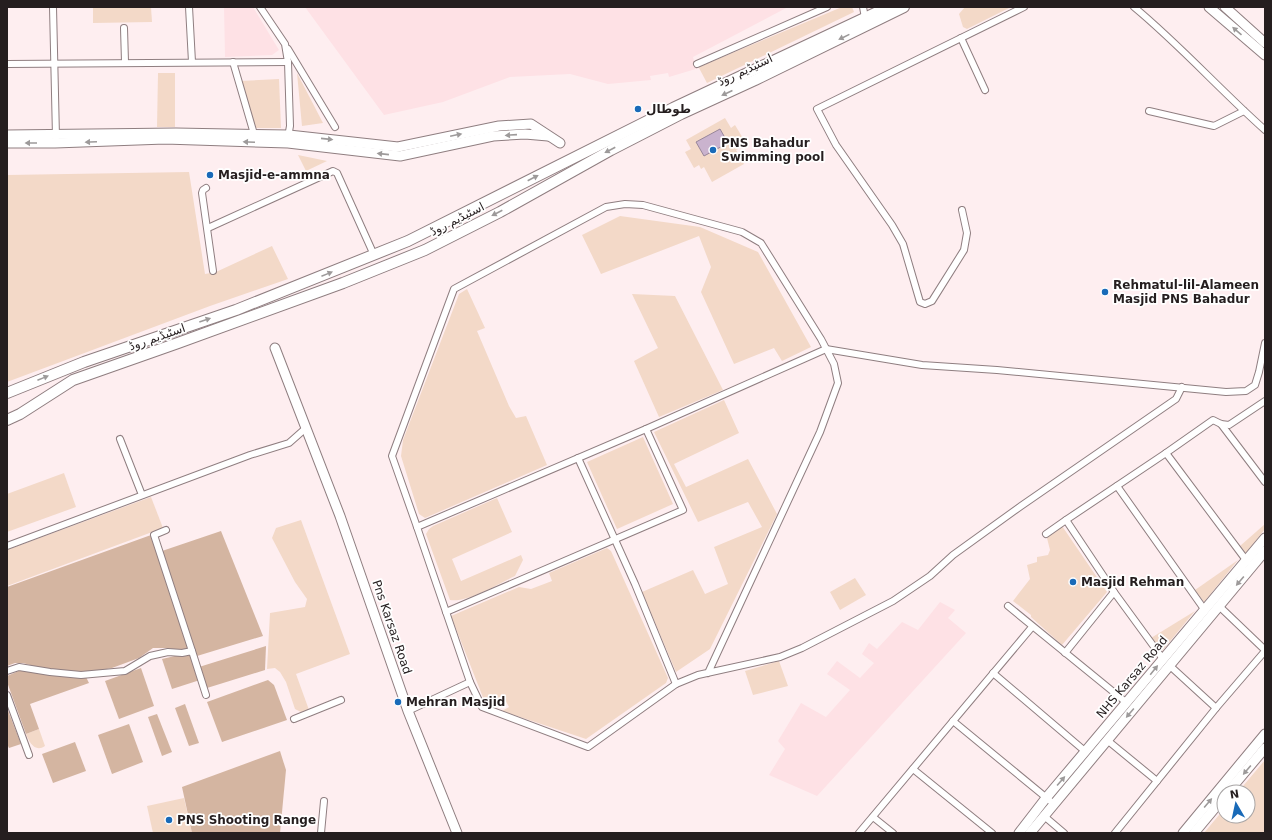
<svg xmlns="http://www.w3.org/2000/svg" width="1272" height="840" font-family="'DejaVu Sans',Cairo,sans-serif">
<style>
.built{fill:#fee1e5}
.green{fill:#f3d9c8}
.forest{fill:#d4b5a1}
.water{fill:#cab3ce;stroke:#98869a}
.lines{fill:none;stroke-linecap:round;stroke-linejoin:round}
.street-casing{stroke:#8f7e80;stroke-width:8}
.secondary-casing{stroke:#8f7e80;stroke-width:11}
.primary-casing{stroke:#8f7e80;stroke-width:12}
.street{stroke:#fff;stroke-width:6}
.secondary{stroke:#fff;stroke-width:9}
.primary{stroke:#fff;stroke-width:10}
.oneway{fill:#9d9a9a}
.poi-dot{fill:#196ab8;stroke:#fff;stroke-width:1.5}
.labels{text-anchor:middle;stroke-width:3.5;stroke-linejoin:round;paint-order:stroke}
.street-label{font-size:12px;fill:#251e1f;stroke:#fff}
.poi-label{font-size:12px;font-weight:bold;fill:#251e1f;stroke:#fff;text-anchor:start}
</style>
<rect width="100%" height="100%" fill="#feeef0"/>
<!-- built -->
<g class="built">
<polygon points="224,7 253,7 279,50 272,55 225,57"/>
<polygon points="305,7 788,7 693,57 694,61 699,68 669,77 668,73 650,76 651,80 608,84 570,74 510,77 443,102 384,115"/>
<polygon points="940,602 955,610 948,618 966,633 817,796 769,775 785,749 778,741 801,703 826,717 850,690 827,674 837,661 860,678 874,663 862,654 869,643 877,649 902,622 918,630"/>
</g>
<!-- green -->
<g class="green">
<polygon points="93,7 151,7 152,22 93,23"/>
<polygon points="842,7 852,7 854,12 707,83 699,68 701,66"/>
<polygon points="965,7 1011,7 967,29 963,27 959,14"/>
<polygon points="158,73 175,73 175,127 157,127"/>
<polygon points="297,73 323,123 302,126"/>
<polygon points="279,79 281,128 254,128 240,81"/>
<polygon points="725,118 731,128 735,125 744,140 737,144 740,148 736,150 744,164 712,182 704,167 701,169 699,165 694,168 685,152 691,149 686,140"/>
<polygon points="298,155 327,161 306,171"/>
<polygon points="189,172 205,274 216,272 272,246 288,279 210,306 7,382 7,175"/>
<polygon points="620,216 700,227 758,252 811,347 782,361 774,348 734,364 701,292 711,267 699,236 601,274 582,235"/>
<polygon points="467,289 485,328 477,331 509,406 516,418 526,416 547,465 425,518 419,514 401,456 403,440 459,294"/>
<polygon points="632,294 675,296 723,390 659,417 634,361 658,348"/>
<polygon points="724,400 739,433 674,464 686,487 748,459 777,514 710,649 676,672 642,592 693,570 705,594 728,584 714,547 762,527 748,502 698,522 654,432"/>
<polygon points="643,437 673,504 617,529 587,462"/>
<polygon points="64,473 76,507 7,532 7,494"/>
<polygon points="151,497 163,528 7,586 7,550"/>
<path d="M497,498L512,532L452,559L461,581L521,555L523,560L515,576C498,584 467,603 450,600L426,534L429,529L433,526Z"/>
<polygon points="301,520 350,654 296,674 309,710 301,712 295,709 286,682 280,672 275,668 267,669 270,613 305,607 307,599 295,582 272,538 276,528"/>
<polygon points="1265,524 1265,529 1246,553 1240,546"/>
<polygon points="1062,526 1107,592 1062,645 1031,617 1031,615 1013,601 1030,579 1027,565 1037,562 1037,557 1048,555 1050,550 1047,538"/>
<polygon points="607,548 611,551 668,678 666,683 586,739 502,711 509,707 503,696 495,701 484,700 451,616 519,587 531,589 552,581 549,573"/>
<polygon points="1238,560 1204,602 1195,590"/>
<polygon points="855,578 866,595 840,610 830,592"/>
<polygon points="1195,611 1162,651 1151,638"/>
<polygon points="779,661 788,686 753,695 745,671"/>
<path d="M39,729L45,746C35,753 29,742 26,734Z"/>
<polygon points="1265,760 1265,833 1204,833 1224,809 1224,816 1248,816 1248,792 1238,792"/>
<polygon points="184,798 192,833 153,833 147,806"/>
</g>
<!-- forest -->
<g class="forest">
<polygon points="221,531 263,636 197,656 162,551"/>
<polygon points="151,535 190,651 181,651 167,648 153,648 139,658 112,668 91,672 72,673 56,672 23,663 15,663 7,666 7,587"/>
<polygon points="266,646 265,670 207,688 199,667"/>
<polygon points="192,652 200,680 172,689 162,659"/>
<polygon points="141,668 154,706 119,719 105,681"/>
<polygon points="21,670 86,677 89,683 30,704 39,729 26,734 7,682 7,676"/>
<polygon points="268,680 274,685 287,720 222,742 207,702"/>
<polygon points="185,704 199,743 189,746 175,708"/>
<polygon points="7,708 21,744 9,748 7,744"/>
<polygon points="157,714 172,752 162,756 148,717"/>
<polygon points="129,724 143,762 112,774 98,735"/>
<polygon points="75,742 86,771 53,783 42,754"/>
<polygon points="280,751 286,770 280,833 192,833 182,787"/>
</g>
<!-- water -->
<polygon class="water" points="720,129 728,143 704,156 696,142"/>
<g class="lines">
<!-- street casing -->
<g class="street-casing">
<g id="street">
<polyline points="53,7 56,137"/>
<polyline points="189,7 192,62"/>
<polyline points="260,7 285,44 288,62 290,126 288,137"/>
<polyline points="863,7 865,18"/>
<path d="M1134,7C1180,45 1220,90 1265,130"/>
<polyline points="124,28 125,62"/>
<polyline points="961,38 985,90"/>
<polyline points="288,49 335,127"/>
<polyline points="233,62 254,134"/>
<polyline points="7,64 288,62"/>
<polyline points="697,64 827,7"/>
<polyline points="1149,111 1214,126 1244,111"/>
<polyline points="206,188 203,190 202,193 213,271"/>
<polyline points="962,210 967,233 964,250 932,301 925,304 920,302 903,244 892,225 836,145 817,109 1024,7"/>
<polyline points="208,228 333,171 337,173 374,255"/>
<polyline points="1221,424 1265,482"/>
<polyline points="120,439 142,495"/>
<polyline points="1166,453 1213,420 1221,424 1229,425 1265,401"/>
<polyline points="578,458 635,584 676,684"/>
<polyline points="1117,486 1204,609"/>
<polyline points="1066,520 1114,592 1163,659"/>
<polyline points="417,527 646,429 826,349 922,365 997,370 1226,392 1246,391 1255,385 1259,372 1265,343"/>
<polyline points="166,530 154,535 192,651"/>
<polyline points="1046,534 1066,520 1166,453 1246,560"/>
<polyline points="7,546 250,455 289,443 306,428"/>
<polyline points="1008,606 1127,703"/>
<polyline points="1219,606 1265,650"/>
<polyline points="446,612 683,510 646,429"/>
<polyline points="1065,653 1114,592"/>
<polyline points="1169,665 1216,708 1265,651"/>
<polyline points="7,671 19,667 50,672 81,675 125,671 150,656 168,652 182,653 192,651 206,695"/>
<polyline points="708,673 820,432 838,383 834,364 821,339 761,243 742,232 643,205 625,204 606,207 454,289 392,456 417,527 470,682 482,707 588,747 676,684 698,675 780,657 802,648 893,601 930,576 953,555 1021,506 1176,399 1182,387"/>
<polyline points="993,673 1086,752"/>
<polyline points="7,695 29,755"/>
<polyline points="408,711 470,682"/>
<polyline points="294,719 341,700"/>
<polyline points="953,721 1054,804"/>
<polyline points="1107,740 1157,781"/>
<polyline points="913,769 992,833"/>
<polyline points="1044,816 1064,833"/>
<polyline points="873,817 893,833"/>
<polyline points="321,833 324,801"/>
<polyline points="859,833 1032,627"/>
<polyline points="1115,833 1216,708"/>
</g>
</g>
<!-- secondary casing -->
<g class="secondary-casing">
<g id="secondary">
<polyline points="1209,7 1265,55"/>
<polyline points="1225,7 1265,43"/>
<polyline points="7,135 176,133 289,135 398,147 499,126 531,124 560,143"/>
<polyline points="7,143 55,143 165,139 288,143 400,156 493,136 525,134 548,136"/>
<polyline points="275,348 340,516 408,711 457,833"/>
<polyline points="1228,792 1265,748"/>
<polyline points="1019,833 1046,798 1265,538"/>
<polyline points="1030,833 1265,551"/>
<polyline points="1183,833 1265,734"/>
<polyline points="1194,833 1224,797"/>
</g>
</g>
<!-- primary casing -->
<g class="primary-casing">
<g id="primary">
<polyline points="7,393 84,362 236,310 408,241 673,108 888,7"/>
<polyline points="7,420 20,414 73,380 178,343 343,283 425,250 500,212 611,150 681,114 755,80 904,7"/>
</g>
</g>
<!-- street -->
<use href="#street" class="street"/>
<!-- secondary -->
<use href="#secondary" class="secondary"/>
<!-- primary -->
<use href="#primary" class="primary"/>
</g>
<!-- one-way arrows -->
<defs><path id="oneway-solid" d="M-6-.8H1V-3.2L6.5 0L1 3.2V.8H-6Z"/></defs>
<g class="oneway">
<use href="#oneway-solid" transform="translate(1237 31) rotate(-139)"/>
<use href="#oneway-solid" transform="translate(844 37) rotate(154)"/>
<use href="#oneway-solid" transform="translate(727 93) rotate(155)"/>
<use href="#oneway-solid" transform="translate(456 135) rotate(-12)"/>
<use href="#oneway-solid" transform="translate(511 135) rotate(176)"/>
<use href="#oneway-solid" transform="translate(327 139) rotate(6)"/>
<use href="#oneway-solid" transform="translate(91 142) rotate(178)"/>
<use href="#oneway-solid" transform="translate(249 142) rotate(-178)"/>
<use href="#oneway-solid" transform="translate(31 143) rotate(180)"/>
<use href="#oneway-solid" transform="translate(610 150) rotate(152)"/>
<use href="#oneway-solid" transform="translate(383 154) rotate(-174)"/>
<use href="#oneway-solid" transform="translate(533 178) rotate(-27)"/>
<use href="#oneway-solid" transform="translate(497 213) rotate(153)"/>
<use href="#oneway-solid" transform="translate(327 274) rotate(-22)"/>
<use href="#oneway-solid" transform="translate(205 320) rotate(-19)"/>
<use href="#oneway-solid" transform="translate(43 378) rotate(-22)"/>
<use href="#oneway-solid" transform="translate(1240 581) rotate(130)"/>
<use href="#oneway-solid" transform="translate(1154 670) rotate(-51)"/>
<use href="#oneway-solid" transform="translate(1130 713) rotate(130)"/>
<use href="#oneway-solid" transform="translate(1247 770) rotate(130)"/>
<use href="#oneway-solid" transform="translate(1061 781) rotate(-49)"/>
<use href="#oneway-solid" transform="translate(1208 803) rotate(-50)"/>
</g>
<!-- markers -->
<g class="poi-dot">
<circle cx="638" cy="109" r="4"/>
<circle cx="713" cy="150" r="4"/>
<circle cx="210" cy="175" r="4"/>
<circle cx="1105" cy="292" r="4"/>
<circle cx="1073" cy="582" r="4"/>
<circle cx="398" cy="702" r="4"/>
<circle cx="169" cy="820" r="4"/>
</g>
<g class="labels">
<!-- street labels -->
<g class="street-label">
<text transform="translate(745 70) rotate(-25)" y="4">اسٹیڈیم روڈ</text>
<text transform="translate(457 219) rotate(-27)" y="4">اسٹیڈیم روڈ</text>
<text transform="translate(157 337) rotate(-19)" y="4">اسٹیڈیم روڈ</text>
<text transform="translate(392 627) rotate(71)" y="4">Pns Karsaz Road</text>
<text transform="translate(1132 677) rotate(-50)" y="4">NHS Karsaz Road</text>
</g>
<!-- poi labels -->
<g class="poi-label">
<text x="646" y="113">طوطال</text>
<text x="721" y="147">PNS Bahadur<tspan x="721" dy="14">Swimming pool</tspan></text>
<text x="218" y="179">Masjid-e-ammna</text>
<text x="1113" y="289">Rehmatul-lil-Alameen<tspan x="1113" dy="14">Masjid PNS Bahadur</tspan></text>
<text x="1081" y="586">Masjid Rehman</text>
<text x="406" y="706">Mehran Masjid</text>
<text x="177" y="824">PNS Shooting Range</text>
</g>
</g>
<!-- border -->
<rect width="1272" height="840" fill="none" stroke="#251e1f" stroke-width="16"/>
<!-- north arrow -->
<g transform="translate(1236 804) rotate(351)"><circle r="19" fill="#ffffff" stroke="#a8a5a5"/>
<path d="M0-3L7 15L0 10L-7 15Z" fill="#196ab8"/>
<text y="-6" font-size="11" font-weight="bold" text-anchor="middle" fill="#251e1f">N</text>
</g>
</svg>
